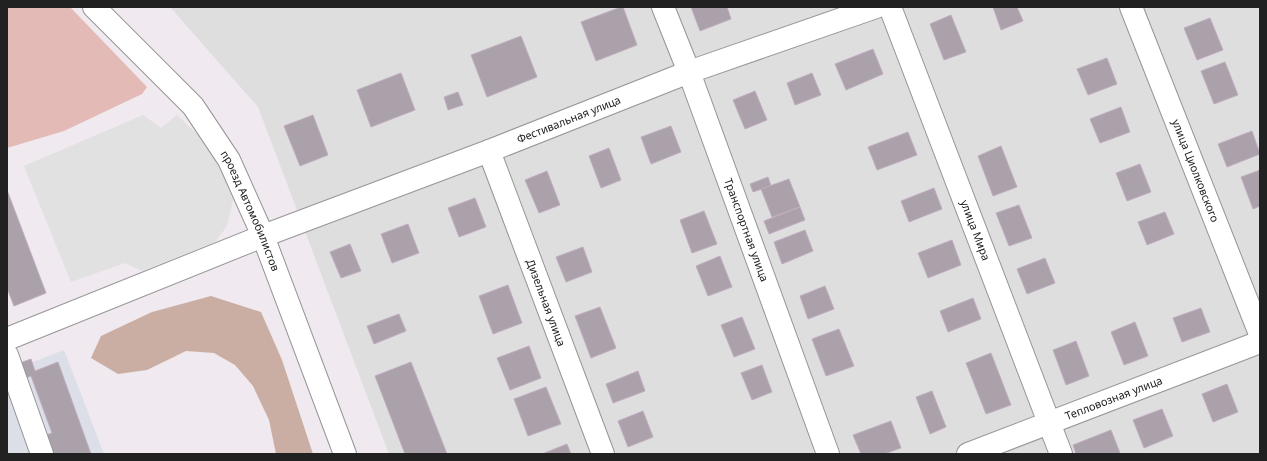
<svg xmlns="http://www.w3.org/2000/svg" width="1267" height="461" font-family="'Noto Sans',sans-serif">
<style>
.residential{fill:#dfdedf}
.industrial{fill:#dcdfe8}
.grass{fill:#e3bab6}
.forest{fill:#caaea3}
.parking{fill:#e1e1e1}
.building{fill:#aba1ab;stroke:#c0adc0}
.lines{fill:none;stroke-linecap:round;stroke-linejoin:round}
.minor-casing{stroke:#959595;stroke-width:24}
.minor{stroke:#fff;stroke-width:22}
.labels{text-anchor:middle;stroke-width:3;stroke-linejoin:round;paint-order:stroke}
.street-label{font-size:11px;fill:#212121;stroke:#fff}
</style>
<rect width="100%" height="100%" fill="#f0e9ef"/>
<!-- residential -->
<polygon class="residential" points="170,7 1260,7 1260,454 389,454 258,107"/>
<!-- industrial -->
<polygon class="industrial" points="64,350 104,454 7,454 7,372"/>
<!-- grass -->
<polygon class="grass" points="7,7 70,7 147,87 142,94 64,131 7,148"/>
<!-- forest -->
<polygon class="forest" points="211,296 261,312 282,360 313,454 276,454 269,420 253,386 235,365 214,353 186,351 147,370 118,374 91,358 101,336 152,312"/>
<!-- parking -->
<polygon class="parking" points="143,115 161,128 177,115 213,150 230,176 233,200 227,226 215,242 142,271 125,263 71,282 24,166"/>
<!-- building -->
<g class="building">
<polygon points="621,7 623,7 637,45 596,61 581,22"/>
<polygon points="691,7 727,7 731,19 700,31"/>
<polygon points="993,7 1017,7 1023,21 1001,30"/>
<polygon points="951,15 966,52 944,60 930,24"/>
<polygon points="1210,18 1223,50 1197,60 1184,28"/>
<polygon points="521,36 537,77 487,97 471,55"/>
<polygon points="873,49 883,74 846,90 835,64"/>
<polygon points="1107,58 1117,84 1088,95 1077,69"/>
<polygon points="1225,62 1238,95 1214,104 1201,71"/>
<polygon points="401,73 415,110 371,127 357,90"/>
<polygon points="812,73 821,95 795,105 787,83"/>
<polygon points="755,91 767,120 745,129 733,100"/>
<polygon points="458,92 463,105 448,110 444,97"/>
<polygon points="1121,107 1130,132 1100,143 1090,119"/>
<polygon points="313,115 328,155 300,166 284,126"/>
<polygon points="671,126 681,152 651,164 641,137"/>
<polygon points="1252,131 1260,154 1227,167 1218,144"/>
<polygon points="908,132 917,155 877,170 868,147"/>
<polygon points="1001,146 1017,187 993,196 978,156"/>
<polygon points="609,148 621,180 601,188 589,156"/>
<polygon points="1140,164 1151,192 1127,201 1116,173"/>
<polygon points="1260,170 1260,206 1253,209 1241,177"/>
<polygon points="547,171 560,205 539,213 525,180"/>
<polygon points="768,177 771,186 753,192 750,184"/>
<polygon points="789,179 800,207 772,217 761,189"/>
<polygon points="934,188 942,209 909,222 901,201"/>
<polygon points="7,190 46,293 14,306 7,288"/>
<polygon points="475,198 486,227 459,237 448,208"/>
<polygon points="1019,205 1032,238 1009,246 996,213"/>
<polygon points="800,207 805,220 769,234 764,221"/>
<polygon points="704,211 717,244 692,253 680,220"/>
<polygon points="1165,212 1174,234 1147,245 1138,222"/>
<polygon points="408,224 419,253 392,263 381,234"/>
<polygon points="805,230 813,251 782,264 774,242"/>
<polygon points="952,240 961,265 928,278 918,253"/>
<polygon points="350,244 361,271 341,278 330,252"/>
<polygon points="583,247 592,272 566,282 556,257"/>
<polygon points="720,256 732,287 708,296 696,266"/>
<polygon points="1045,258 1055,283 1027,294 1017,269"/>
<polygon points="508,285 522,323 493,334 479,296"/>
<polygon points="825,286 834,309 808,319 800,296"/>
<polygon points="973,298 981,319 948,332 940,311"/>
<polygon points="600,307 616,348 591,358 575,316"/>
<polygon points="1201,308 1210,332 1182,342 1173,318"/>
<polygon points="399,314 406,331 374,344 367,326"/>
<polygon points="742,317 755,349 734,357 721,325"/>
<polygon points="1135,322 1148,356 1124,365 1111,332"/>
<polygon points="839,329 854,366 826,376 812,339"/>
<polygon points="1076,341 1089,376 1066,385 1053,350"/>
<polygon points="529,346 541,378 510,390 497,358"/>
<polygon points="991,353 1011,405 986,414 966,363"/>
<polygon points="31,359 35,371 58,362 91,454 53,454 46,435 52,433 31,376 23,379 17,364"/>
<polygon points="411,362 447,454 405,454 375,376"/>
<polygon points="762,365 772,392 752,400 741,373"/>
<polygon points="638,371 645,391 613,403 606,384"/>
<polygon points="1227,384 1238,412 1213,422 1202,394"/>
<polygon points="546,387 561,424 528,436 514,399"/>
<polygon points="932,391 946,427 930,434 916,397"/>
<polygon points="1162,409 1173,436 1144,448 1133,420"/>
<polygon points="643,411 653,437 628,447 618,421"/>
<polygon points="891,421 901,448 884,454 861,454 853,435"/>
<polygon points="1111,430 1120,453 1117,454 1076,454 1073,445"/>
<polygon points="567,444 571,454 542,454"/>
</g>
<g class="lines">
<!-- minor casing -->
<g class="minor-casing">
<g id="minor">
<path id="s1" d="M94,7L193,106L229,160L263,236L345,454"/>
<path id="s2" d="M663,7L689,72L828,454"/>
<path id="s3" d="M890,7L1061,454"/>
<path id="s4" d="M1131,7L1260,334"/>
<path id="s5" d="M489,151L603,454"/>
<path id="s6" d="M7,339L263,236L489,151L689,72L876,7"/>
<polyline points="7,355 42,454"/>
<path id="s7" d="M968,454L1260,342"/>
</g>
</g>
<!-- minor -->
<use href="#minor" class="minor"/>
</g>
<g class="labels">
<!-- street labels -->
<g class="street-label">
<text dy="4" stroke="none"><textPath href="#s6" startOffset="603">Фестивальная улица</textPath></text>
<text dy="4" stroke="none"><textPath href="#s4" startOffset="176">улица Циолковского</textPath></text>
<text dy="4" stroke="none"><textPath href="#s1" startOffset="260">проезд Автомобилистов</textPath></text>
<text dy="4" stroke="none"><textPath href="#s2" startOffset="238">Транспортная улица</textPath></text>
<text dy="4" stroke="none"><textPath href="#s3" startOffset="239">улица Мира</textPath></text>
<text dy="4" stroke="none"><textPath href="#s5" startOffset="162">Дизельная улица</textPath></text>
<text dy="4" stroke="none"><textPath href="#s7" startOffset="156">Тепловозная улица</textPath></text>
</g>
</g>
<!-- border -->
<rect width="1267" height="461" fill="none" stroke="#212121" stroke-width="16"/>
</svg>
